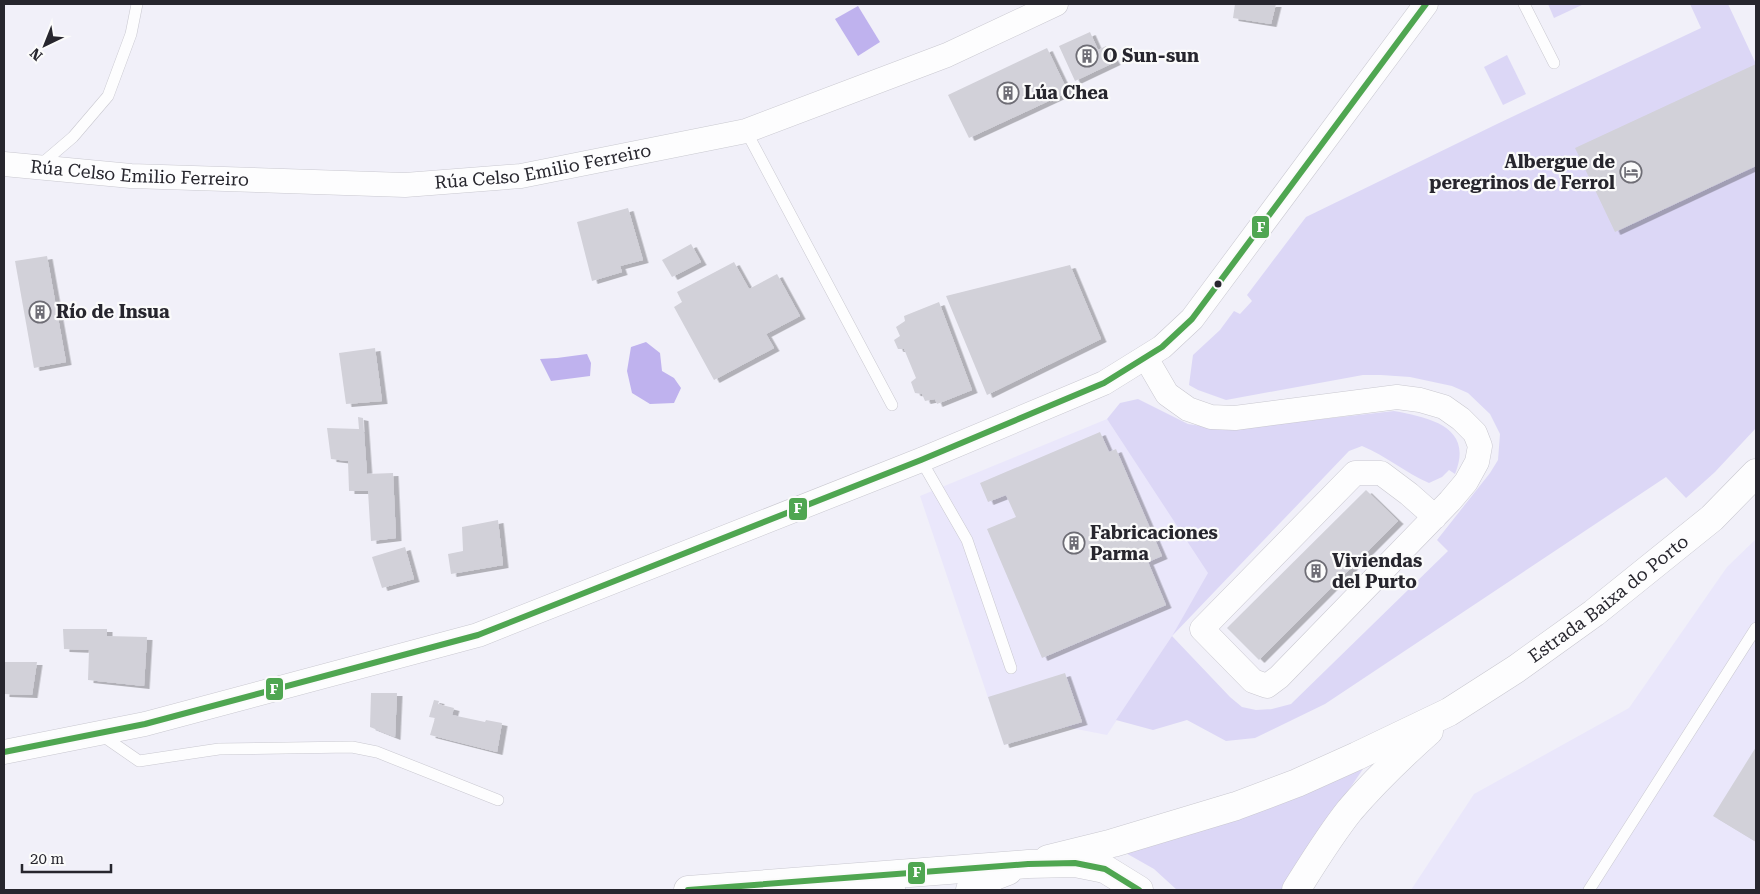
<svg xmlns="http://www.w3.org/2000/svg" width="1760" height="894" font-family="'Roboto Serif',serif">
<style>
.built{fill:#eae7fb}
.green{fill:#dcd7f6}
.water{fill:#bfb2ee}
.building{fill:#d2d1d9;filter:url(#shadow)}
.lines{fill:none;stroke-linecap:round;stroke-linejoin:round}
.lane-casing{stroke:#c9c8d0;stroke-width:12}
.street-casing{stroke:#c9c8d0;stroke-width:25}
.secondary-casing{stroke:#c9c8d0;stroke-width:29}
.highway-casing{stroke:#c9c8d0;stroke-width:29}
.lane{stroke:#fdfdfe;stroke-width:11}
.street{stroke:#fdfdfe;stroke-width:24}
.secondary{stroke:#fdfdfe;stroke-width:28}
.highway{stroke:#fdfdfe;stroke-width:28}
.bus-1-casing{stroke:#fbfbfb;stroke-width:10}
.bus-1{stroke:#4fa651;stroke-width:6}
.bus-dot{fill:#27262e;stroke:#fbfbfb;stroke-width:2}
.labels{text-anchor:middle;stroke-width:4.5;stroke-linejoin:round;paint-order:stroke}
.poi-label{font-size:18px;font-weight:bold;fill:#27262e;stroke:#fbfbfb;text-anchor:start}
.street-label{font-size:18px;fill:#27262e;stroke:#fbfbfb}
.line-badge{stroke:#fbfbfb;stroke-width:2}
.badge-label{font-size:14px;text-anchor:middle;font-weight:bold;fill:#fff}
</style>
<defs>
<filter id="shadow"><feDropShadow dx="5.5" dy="3" stdDeviation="0" flood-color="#0004"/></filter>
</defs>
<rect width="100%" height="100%" fill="#f1f0f9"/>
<!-- built -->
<g class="built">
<polygon points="1107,419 1209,573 1172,636 1107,735 1066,727 1004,745 920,496"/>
<polygon points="1756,539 1756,890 1411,890 1474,794 1629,708 1727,567"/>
</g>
<!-- green -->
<g class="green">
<polygon points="1548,4 1584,4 1554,18"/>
<path d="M1690,4H1728L1756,64V428L1715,472L1686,498L1666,477L1325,704L1255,738L1226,741L1187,720L1153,730L1116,720L1172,636L1208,573L1107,419L1120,403L1138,399L1188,424L1227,430L1394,411C1431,418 1474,427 1455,474L1449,470L1442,477L1429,483C1406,473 1386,456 1362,446L1349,451L1172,636L1230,697L1242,707L1256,710L1272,709L1291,704L1448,551L1437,540L1490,473L1498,460L1500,434L1490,414L1468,393L1452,386L1410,377L1381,375H1363L1226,400L1198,390L1189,385L1193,355L1220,330L1234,311L1240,314L1252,301L1247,295L1306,217L1497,124L1701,28Z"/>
<polygon points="1507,55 1526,94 1503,105 1484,67"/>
<path d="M1363,769L1281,890H1177L1154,869L1124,852C1207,833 1285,802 1363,769Z"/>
</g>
<!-- water -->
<g class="water">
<polygon points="858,6 880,42 858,56 835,19"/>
<polygon points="646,342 660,353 662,371 674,378 681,388 674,403 650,404 632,393 627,371 631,347"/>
<polygon points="587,354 591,363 590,376 551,381 540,359 557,358"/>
</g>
<!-- building -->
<g class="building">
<polygon points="1235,4 1276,4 1271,24 1233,18"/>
<polygon points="1090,32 1098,50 1106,46 1115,62 1075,81 1059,46"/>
<polygon points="1047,48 1068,92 969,138 948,95"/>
<polygon points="1756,64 1756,166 1615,232 1575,148"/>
<polygon points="628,208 643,260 620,266 622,272 592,281 577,222"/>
<polygon points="691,244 701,262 672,277 662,260"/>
<polygon points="47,256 66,362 34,368 15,261"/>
<polygon points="734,262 749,289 777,274 800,316 766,334 774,348 714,380 674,307 682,302 677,292"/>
<polygon points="1070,265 1101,339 987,395 946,296"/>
<polygon points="939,302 972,390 937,404 935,399 925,401 922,394 915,393 911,382 916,378 904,349 898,349 894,340 900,336 896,327 905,321 904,316"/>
<polygon points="375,348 382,401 346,404 339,353"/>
<polygon points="358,417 363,418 367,474 393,473 396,538 371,541 368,491 349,491 348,461 331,459 327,428 359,429"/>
<polygon points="1100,432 1109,452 1116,449 1162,556 1148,562 1166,605 1042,658 987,529 1016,517 1006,495 988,502 980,483"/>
<polygon points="1366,490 1398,521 1259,660 1227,628"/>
<polygon points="498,520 503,565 451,574 448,554 463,551 462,527"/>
<polygon points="405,547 414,579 382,588 372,557"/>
<polygon points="63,629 107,629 107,636 147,637 144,686 88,680 89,650 64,649"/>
<polygon points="4,662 37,662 32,695 4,694"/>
<polygon points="1065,673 1082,722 1004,745 988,697"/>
<polygon points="371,693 397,693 395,737 370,727"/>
<polygon points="434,700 439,701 438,704 454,708 452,715 485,722 486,720 502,723 497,752 430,735 435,718 429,717"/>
<polygon points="1756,747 1756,842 1713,816"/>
</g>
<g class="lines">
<!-- lane casing -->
<g class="lane-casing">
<g id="lane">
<polyline points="1524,4 1554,63"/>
<polyline points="746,131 892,405"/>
<polyline points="39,166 73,137 108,96 131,34 137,4"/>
<polyline points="921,460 967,540 1011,668"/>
<polyline points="100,734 139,761 219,749 352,747 377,752 498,800"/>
<polyline points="877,885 900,890"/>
<polyline points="1589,890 1756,628"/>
</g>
</g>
<!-- street casing -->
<g class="street-casing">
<g id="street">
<path id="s1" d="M4,164L131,176L405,185L521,176L746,131L947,55L1056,4"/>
<polyline points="1146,358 1167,394 1188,409 1211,417 1235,418 1397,397 1420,400 1444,407 1461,419 1475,433 1480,446 1477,462 1466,482 1450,501 1279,677 1267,686 1253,681 1202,629 1355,473 1381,473 1409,494 1435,517"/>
<polyline points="4,752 145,724 478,635 921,460 1104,383 1162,347 1192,319 1426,4"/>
</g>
</g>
<!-- secondary casing -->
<g class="secondary-casing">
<g id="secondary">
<path id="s2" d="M1048,859L1113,843L1236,806L1297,783L1357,756L1449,712L1516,669L1594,613L1712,518L1756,473"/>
<path d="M1296,890C1313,863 1330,835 1350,810C1374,782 1401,756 1429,731"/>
</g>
</g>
<!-- highway casing -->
<g class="highway-casing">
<g id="highway">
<polyline points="688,890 1028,864 1075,863 1105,869 1139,890"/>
<polyline points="970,890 995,876 1008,871"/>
</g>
</g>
<!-- lane -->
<use href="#lane" class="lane"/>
<!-- street -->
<use href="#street" class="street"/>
<!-- secondary -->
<use href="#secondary" class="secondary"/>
<!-- highway -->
<use href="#highway" class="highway"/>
<!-- bus-1 casing -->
<g class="bus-1-casing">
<g id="bus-1">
<polyline points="4,752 145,724 478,635 921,460 1104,383 1162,347 1192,319 1426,4"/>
<polyline points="688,890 1028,864 1075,863 1105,869 1139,890"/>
</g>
</g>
<!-- bus-1 -->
<use href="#bus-1" class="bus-1"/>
</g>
<!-- icons -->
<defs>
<g id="building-ring" transform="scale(1.125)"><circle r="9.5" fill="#fbfbfb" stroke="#6e6d75" stroke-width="1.5"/><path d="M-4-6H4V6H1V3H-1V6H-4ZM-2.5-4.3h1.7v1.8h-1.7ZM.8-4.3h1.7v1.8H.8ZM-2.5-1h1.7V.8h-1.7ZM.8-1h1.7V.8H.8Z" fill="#6e6d75"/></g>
<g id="hotel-ring" transform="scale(1.125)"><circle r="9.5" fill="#fbfbfb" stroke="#6e6d75" stroke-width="1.5"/><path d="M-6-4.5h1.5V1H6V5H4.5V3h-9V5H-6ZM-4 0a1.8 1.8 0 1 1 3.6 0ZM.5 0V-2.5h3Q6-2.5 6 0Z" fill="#6e6d75"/></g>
</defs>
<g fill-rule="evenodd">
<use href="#building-ring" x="1087" y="56"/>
<use href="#building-ring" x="1008" y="93"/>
<use href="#hotel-ring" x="1631" y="172"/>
<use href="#building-ring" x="40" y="312"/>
<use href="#building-ring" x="1074" y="543"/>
<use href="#building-ring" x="1316" y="571"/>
</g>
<!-- markers -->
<circle class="bus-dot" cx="1218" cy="284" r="4.5"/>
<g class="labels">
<!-- poi labels -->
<g class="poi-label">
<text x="1103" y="62">O Sun-sun</text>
<text x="1024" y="99">Lúa Chea</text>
<text x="1615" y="168" text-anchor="end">Albergue de<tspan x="1615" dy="21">peregrinos de Ferrol</tspan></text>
<text x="56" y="318">Río de Insua</text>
<text x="1090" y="539">Fabricaciones<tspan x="1090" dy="21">Parma</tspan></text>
<text x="1332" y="567">Viviendas<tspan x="1332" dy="21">del Purto</tspan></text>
</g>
<!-- street labels -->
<g class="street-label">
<text dy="6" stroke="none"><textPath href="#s1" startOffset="541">Rúa Celso Emilio Ferreiro</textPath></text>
<text dy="6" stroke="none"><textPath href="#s1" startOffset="136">Rúa Celso Emilio Ferreiro</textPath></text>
<text dy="6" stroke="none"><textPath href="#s2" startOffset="624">Estrada Baixa do Porto</textPath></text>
</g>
</g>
<g class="line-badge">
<rect x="1251" y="215" width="19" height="24" rx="5" fill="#4fa651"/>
<rect x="788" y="497" width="20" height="24" rx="5" fill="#4fa651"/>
<rect x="265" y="677" width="19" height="24" rx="5" fill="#4fa651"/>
<rect x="907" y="861" width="19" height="24" rx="5" fill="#4fa651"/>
</g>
<g class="badge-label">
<text x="1261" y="232">F</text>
<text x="798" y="513">F</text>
<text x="274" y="694">F</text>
<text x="917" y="877">F</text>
</g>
<!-- border -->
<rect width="1760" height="894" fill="none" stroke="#27262e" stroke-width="10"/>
<!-- north arrow -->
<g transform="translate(45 45) rotate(223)" stroke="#fbfbfb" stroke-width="4" paint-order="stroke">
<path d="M0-4L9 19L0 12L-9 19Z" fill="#27262e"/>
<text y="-8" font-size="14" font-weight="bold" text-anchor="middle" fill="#27262e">N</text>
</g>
<!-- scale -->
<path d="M22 864v8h89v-8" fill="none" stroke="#27262e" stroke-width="2.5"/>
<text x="30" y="864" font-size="15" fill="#27262e" stroke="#fbfbfb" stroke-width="4" paint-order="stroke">20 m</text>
</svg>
